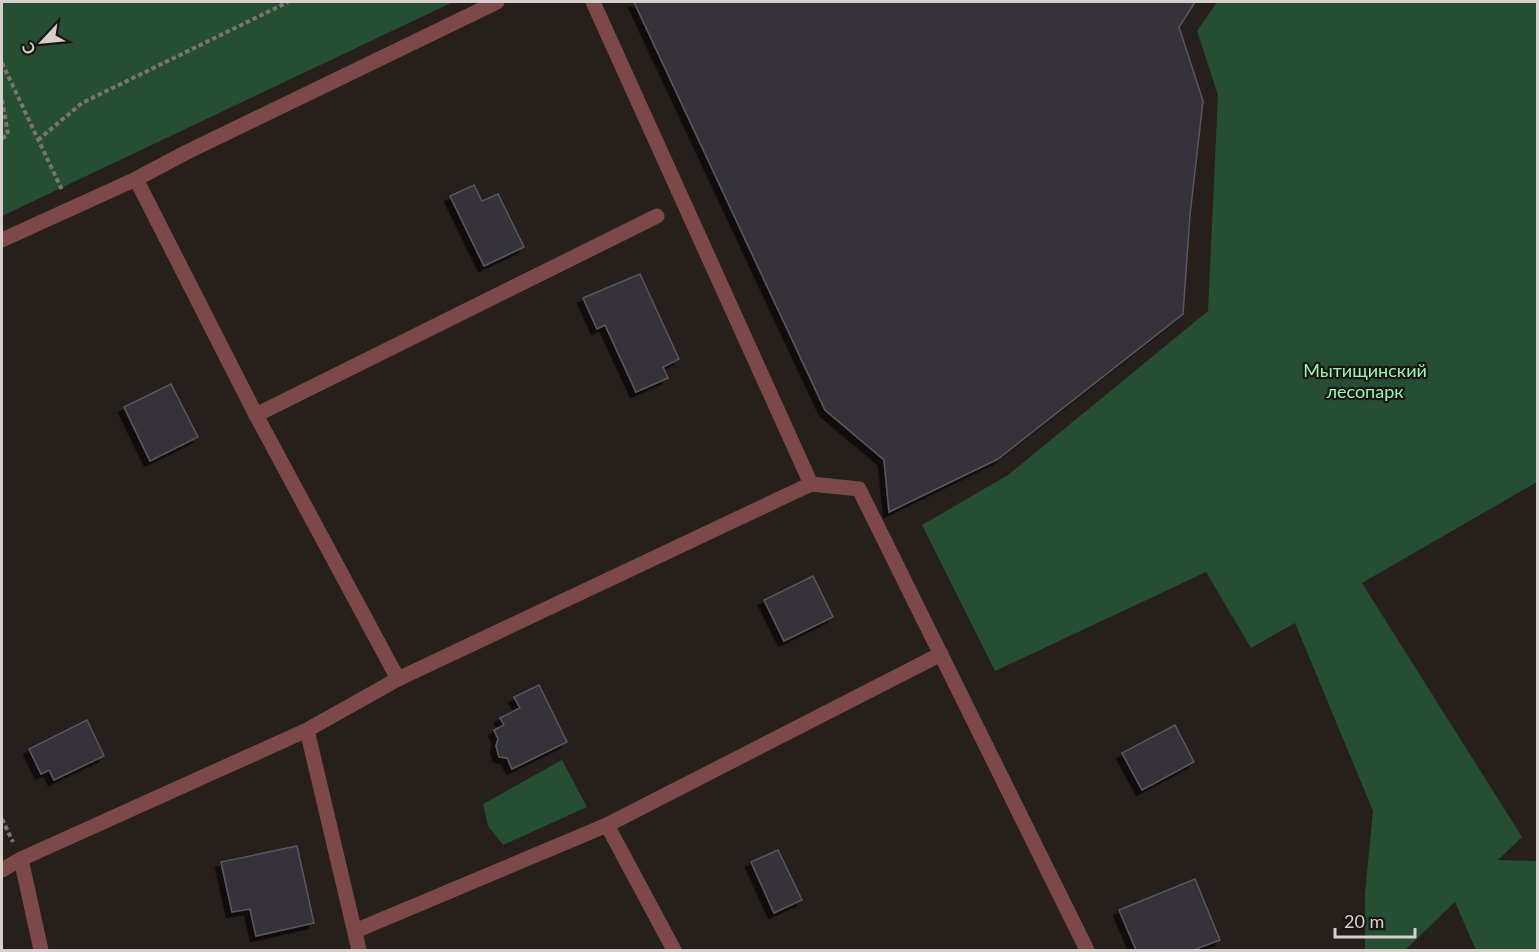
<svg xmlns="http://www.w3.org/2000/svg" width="1539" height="952" font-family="Lato,sans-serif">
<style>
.green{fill:#254e32}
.building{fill:#35333a;stroke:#59575f;stroke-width:1.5;filter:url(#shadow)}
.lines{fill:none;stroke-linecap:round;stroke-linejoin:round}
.path{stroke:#7b7572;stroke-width:4;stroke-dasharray:4.5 3;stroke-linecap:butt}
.minor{stroke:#7d4848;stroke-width:15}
.labels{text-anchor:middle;stroke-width:4.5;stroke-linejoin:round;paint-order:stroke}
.park-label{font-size:18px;fill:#98f6b3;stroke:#1c1613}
</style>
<defs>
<filter id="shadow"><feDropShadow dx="-5.5" dy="5.5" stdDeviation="0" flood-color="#0009"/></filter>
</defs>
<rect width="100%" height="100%" fill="#261f1c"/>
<!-- green -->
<g class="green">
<polygon points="2,2 453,2 2,216"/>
<polygon points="1217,2 1537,2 1537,482 1362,583 1522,837 1498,860 1537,861 1537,950 1476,950 1455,902 1405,950 1365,950 1365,893 1373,811 1295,623 1251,648 1206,572 995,671 922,525 1008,475 1208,311 1218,95 1197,31"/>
<polygon points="562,760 587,807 503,845 488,826 483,804"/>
</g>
<!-- building -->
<g class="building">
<polygon points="634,2 1195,2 1179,27 1203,101 1190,215 1183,314 998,459 889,512 884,460 825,410"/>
<polygon points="474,185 482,201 498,194 524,247 484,266 450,196"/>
<polygon points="640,274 679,359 663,367 668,378 636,392 605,325 597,329 583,298"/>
<polygon points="171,384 198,437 150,461 124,407"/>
<polygon points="813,576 833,617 784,641 764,600"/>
<polygon points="539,685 567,742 512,769 507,758 499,757 496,746 498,739 494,730 504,725 500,718 520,708 514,697"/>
<polygon points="87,720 104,756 54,780 49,770 41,774 29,749"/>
<polygon points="1175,725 1194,762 1142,790 1122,753"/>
<polygon points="297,846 314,923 256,936 250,909 232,912 221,862"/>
<polygon points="778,850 802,900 774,913 751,862"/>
<polygon points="1195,879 1220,940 1193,950 1136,950 1119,910"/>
</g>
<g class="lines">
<!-- path -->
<g class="path">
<polyline points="2,63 63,192"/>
<polyline points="2,100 8,134 2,139"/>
<polyline points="38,140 82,103 288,2"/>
<polyline points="2,819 13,842"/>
</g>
<!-- minor -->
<g class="minor">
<polyline points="593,2 811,484"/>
<polyline points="136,179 256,415 398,679"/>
<polyline points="2,240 136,179 187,152 497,2"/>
<polyline points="256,415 657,216"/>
<polyline points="307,730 359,950"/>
<polyline points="607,825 941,654"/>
<polyline points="21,859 41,950"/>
<polyline points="2,870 21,859 307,730 398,679 811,484 859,489 1087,950"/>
<polyline points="355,931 607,825 674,950"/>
</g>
</g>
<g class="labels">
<!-- park labels -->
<g class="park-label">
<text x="1365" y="377">Мытищинский<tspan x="1365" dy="21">лесопарк</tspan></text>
</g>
</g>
<!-- border -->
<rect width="1539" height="952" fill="none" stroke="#d5d0ce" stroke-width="6"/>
<!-- north arrow -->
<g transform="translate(42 42) rotate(244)" stroke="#1c1613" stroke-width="4.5" paint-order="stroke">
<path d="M0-4.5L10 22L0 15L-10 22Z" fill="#d5d0ce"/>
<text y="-9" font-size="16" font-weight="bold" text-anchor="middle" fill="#d5d0ce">С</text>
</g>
<!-- scale -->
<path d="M1335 928v9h80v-9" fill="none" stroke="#d5d0ce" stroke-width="3"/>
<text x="1344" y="928" font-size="18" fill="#d5d0ce" stroke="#1c1613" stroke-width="4.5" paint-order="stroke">20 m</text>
</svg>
